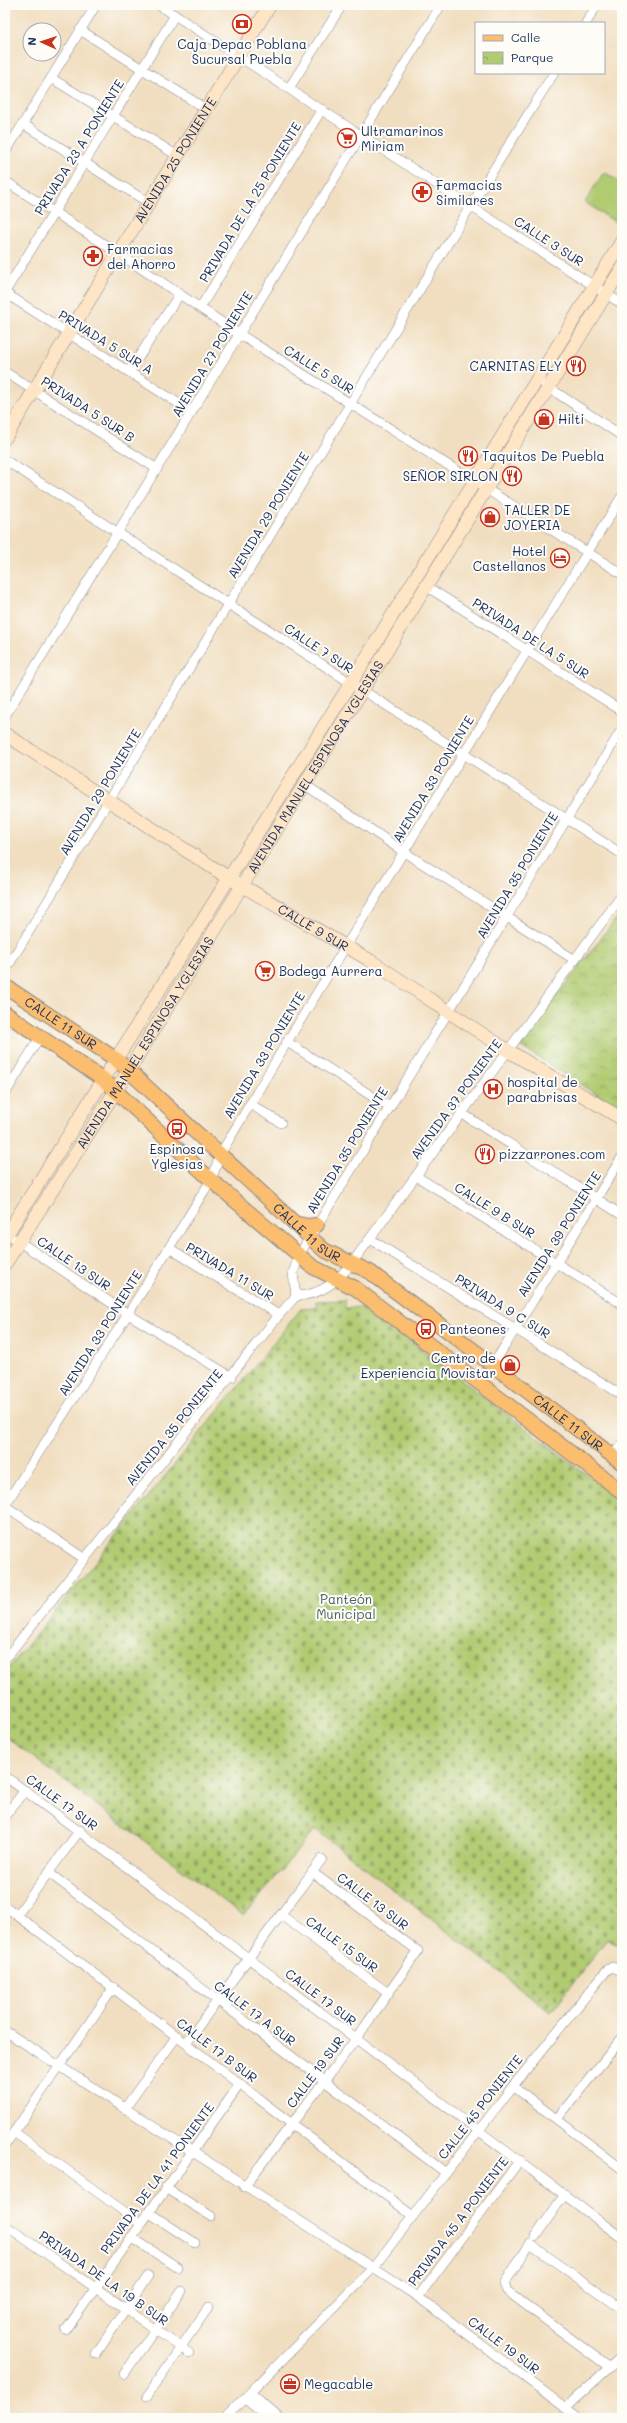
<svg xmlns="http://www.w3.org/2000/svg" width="627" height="2423" font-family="Mali,sans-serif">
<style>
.cemetery{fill:url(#cemetery-stones);stroke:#667d68}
.park{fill:url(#park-crowns);stroke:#667d68}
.pitch{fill:#b1cb71;stroke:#667d68}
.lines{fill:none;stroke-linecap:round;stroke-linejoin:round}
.street-casing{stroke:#86868f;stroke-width:10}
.secondary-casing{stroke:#86868f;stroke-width:14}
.primary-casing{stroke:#86868f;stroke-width:16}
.street{stroke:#fff;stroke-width:9}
.secondary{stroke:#fde5c5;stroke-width:13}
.primary{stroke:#fbbd6e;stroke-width:14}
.labels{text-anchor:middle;stroke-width:4;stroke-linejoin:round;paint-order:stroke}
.poi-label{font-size:13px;fill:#1b2f5e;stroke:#fdfcf7;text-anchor:start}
.street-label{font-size:13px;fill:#1b2f5e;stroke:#fdfcf7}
.park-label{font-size:13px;fill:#485e64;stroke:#fdfcf7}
</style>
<defs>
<pattern id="cemetery-stones" width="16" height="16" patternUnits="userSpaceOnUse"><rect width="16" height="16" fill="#b1cb71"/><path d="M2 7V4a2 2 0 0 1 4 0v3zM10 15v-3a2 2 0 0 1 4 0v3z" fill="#8fa560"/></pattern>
<pattern id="park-crowns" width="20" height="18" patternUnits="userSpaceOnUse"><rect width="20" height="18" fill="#b1cb71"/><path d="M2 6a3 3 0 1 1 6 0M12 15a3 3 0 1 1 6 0" fill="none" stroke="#8fa560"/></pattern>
</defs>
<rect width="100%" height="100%" fill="#fdfcf7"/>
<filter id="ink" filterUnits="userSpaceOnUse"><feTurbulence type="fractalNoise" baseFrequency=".025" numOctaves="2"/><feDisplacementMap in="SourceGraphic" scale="8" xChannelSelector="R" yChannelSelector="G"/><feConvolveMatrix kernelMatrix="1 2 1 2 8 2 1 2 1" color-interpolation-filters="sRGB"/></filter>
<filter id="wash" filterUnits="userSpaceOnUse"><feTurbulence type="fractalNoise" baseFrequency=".012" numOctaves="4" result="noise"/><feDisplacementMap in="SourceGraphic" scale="16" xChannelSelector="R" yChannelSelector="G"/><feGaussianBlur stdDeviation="0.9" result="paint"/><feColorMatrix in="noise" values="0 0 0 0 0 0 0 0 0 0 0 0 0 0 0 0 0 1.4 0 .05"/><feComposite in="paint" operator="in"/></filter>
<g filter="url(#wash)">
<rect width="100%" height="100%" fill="#f1dec0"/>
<!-- cemetery -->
<polygon class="cemetery" points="345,1300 345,1308 365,1307 622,1501 622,1948 608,1938 551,2012 315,1829 244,1916 5,1736 5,1673 301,1309 316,1308 316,1301"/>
<!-- park -->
<polygon class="park" points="622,911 622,1111 519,1045"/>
<!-- pitch -->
<polygon class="pitch" points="604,172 622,183 622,218 618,224 585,202"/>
</g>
<g filter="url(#ink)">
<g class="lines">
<!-- street casing -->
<g class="street-casing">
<g id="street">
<polyline points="159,5 622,304"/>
<polyline points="586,23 597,5"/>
<polyline points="80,30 206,109"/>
<polyline points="51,78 178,156"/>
<polyline points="289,88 342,5"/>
<polyline points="23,124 149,203"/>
<polyline points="5,153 96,5"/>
<polyline points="5,181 118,253 239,334 622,574"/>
<polyline points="5,292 175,15"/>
<polyline points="5,293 192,412"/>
<polyline points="200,308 322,109"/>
<polyline points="5,372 157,469"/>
<polyline points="129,372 179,295"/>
<polyline points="545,385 622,436"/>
<polyline points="5,460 351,683 622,854"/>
<polyline points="426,586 622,711"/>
<polyline points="5,716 441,5"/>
<polyline points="304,784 404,852 575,960"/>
<polyline points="5,971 470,207 554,73"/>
<polyline points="287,1042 389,1107"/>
<polyline points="5,1094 40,1037"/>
<polyline points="250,1104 281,1123"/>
<polyline points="461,1113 622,1215"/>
<polyline points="416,1176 622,1304"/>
<polyline points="15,1239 128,1314 232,1377"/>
<polyline points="370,1239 622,1395"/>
<polyline points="169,1248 279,1315"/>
<polyline points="296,1296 293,1273 299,1255 622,729"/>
<path d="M296,1296C322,1295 336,1282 352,1263L622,895"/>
<polyline points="493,1365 622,1157"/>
<polyline points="613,1456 622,1443"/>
<polyline points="5,1505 128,1314 211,1180 221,1153 287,1042 622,496"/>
<polyline points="5,1506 85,1559"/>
<polyline points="5,1659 279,1315 296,1296"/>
<polyline points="5,1776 622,2238"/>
<polyline points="5,1816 25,1790"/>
<polyline points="49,1873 446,2173"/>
<polyline points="5,1906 413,2216"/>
<polyline points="17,1915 80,1830"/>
<polyline points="281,1915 388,1993"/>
<polyline points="5,2031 418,2297 579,2418"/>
<polyline points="186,2043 322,1859"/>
<polyline points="513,2086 622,2169"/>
<polyline points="125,2108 177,2036"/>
<polyline points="557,2119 622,2038"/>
<polyline points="14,2132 140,2223"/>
<polyline points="5,2145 114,1987"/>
<polyline points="244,2187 356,2039 418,1951 312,1872"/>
<polyline points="165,2188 211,2216"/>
<polyline points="148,2212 195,2243"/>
<polyline points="5,2225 189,2353"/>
<polyline points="131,2237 177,2267"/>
<polyline points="535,2237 565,2194"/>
<polyline points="418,2297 520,2160"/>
<polyline points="66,2330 240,2084"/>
<polyline points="96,2354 148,2276"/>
<polyline points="609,2367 507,2291 504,2284 530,2244 622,2309"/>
<polyline points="124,2374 182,2291"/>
<polyline points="251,2393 279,2418"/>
<polyline points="147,2396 208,2308"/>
<polyline points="245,2399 269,2418"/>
<polyline points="565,2408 622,2356"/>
<polyline points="225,2418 373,2268 513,2086 607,1970 612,1967 622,1971"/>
</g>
</g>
<!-- secondary casing -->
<g class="secondary-casing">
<g id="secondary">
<path id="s1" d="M5,438L270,5"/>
<path id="s2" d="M5,734L229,878L371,961L507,1050L622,1119"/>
<polyline points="5,1237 349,686 622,241"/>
<path id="s3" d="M5,1264L122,1081L622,268"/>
</g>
</g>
<!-- primary casing -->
<g class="primary-casing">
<g id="primary">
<path id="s4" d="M5,986L117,1060L324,1250L370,1272L622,1463"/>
<polyline points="5,1013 104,1080 211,1180 313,1267 355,1288 622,1492"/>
<polyline points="294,1223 308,1226 317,1225"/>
</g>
</g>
<!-- street -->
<use href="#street" class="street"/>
<!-- secondary -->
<use href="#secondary" class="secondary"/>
<!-- primary -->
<use href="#primary" class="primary"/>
</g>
</g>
<!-- icons -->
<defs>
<g id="bank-ring" transform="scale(1)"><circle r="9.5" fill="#fdfcf7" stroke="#c8321e" stroke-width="1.5"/><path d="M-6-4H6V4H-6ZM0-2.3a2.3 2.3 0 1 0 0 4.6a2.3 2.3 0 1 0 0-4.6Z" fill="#c8321e"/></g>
<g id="supermarket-ring" transform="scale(1)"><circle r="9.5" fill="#fdfcf7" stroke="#c8321e" stroke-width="1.5"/><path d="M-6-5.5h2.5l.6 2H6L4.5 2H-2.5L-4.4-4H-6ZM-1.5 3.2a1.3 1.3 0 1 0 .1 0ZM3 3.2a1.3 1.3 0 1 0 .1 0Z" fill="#c8321e"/></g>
<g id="pharmacy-ring" transform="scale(1)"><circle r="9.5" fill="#fdfcf7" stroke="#c8321e" stroke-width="1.5"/><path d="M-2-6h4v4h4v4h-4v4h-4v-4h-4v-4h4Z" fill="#c8321e"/></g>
<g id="restaurant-ring" transform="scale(1)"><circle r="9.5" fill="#fdfcf7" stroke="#c8321e" stroke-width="1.5"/><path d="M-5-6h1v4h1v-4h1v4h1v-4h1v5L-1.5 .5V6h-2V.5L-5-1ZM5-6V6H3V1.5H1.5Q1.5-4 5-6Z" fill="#c8321e"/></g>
<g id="shop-ring" transform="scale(1)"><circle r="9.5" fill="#fdfcf7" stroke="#c8321e" stroke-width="1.5"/><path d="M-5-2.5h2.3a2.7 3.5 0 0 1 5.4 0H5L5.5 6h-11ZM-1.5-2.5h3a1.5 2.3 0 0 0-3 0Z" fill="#c8321e"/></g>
<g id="hotel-ring" transform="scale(1)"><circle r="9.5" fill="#fdfcf7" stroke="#c8321e" stroke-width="1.5"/><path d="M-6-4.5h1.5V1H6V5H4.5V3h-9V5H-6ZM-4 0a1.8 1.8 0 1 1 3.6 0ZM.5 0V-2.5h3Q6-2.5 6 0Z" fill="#c8321e"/></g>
<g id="hospital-ring" transform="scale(1)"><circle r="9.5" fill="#fdfcf7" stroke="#c8321e" stroke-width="1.5"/><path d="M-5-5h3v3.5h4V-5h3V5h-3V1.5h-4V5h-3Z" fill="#c8321e"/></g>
<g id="bus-ring" transform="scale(1)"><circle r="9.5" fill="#fdfcf7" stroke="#c8321e" stroke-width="1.5"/><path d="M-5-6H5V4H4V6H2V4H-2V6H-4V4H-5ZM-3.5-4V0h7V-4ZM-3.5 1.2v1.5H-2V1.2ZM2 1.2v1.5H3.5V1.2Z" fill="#c8321e"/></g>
<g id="office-ring" transform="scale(1)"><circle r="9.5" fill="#fdfcf7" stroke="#c8321e" stroke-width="1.5"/><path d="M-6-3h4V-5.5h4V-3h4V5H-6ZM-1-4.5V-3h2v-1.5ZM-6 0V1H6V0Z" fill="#c8321e"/></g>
</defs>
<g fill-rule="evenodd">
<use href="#bank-ring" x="242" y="24"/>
<use href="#supermarket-ring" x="347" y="138"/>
<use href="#pharmacy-ring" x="422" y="192"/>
<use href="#pharmacy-ring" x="93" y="256"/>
<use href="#restaurant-ring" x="576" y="366"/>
<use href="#shop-ring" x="544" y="419"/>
<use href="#restaurant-ring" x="468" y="456"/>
<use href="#restaurant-ring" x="512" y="476"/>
<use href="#shop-ring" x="490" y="517"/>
<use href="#hotel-ring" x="560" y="558"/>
<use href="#supermarket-ring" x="265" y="971"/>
<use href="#hospital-ring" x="493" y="1089"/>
<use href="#bus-ring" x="177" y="1129"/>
<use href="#restaurant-ring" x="485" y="1154"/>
<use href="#bus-ring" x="426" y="1329"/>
<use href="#shop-ring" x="510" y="1365"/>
<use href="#office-ring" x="290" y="2384"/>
</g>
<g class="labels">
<!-- poi labels -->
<g class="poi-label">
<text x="242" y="49" text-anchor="middle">Caja Depac Poblana<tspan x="242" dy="15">Sucursal Puebla</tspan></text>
<text x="361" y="136">Ultramarinos<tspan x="361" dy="15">Miriam</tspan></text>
<text x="436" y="190">Farmacias<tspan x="436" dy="15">Similares</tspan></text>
<text x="107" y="254">Farmacias<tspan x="107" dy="15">del Ahorro</tspan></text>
<text x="562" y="371" text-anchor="end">CARNITAS ELY</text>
<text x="558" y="424">Hilti</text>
<text x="482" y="461">Taquitos De Puebla</text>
<text x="498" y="481" text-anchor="end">SEÑOR SIRLON</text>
<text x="504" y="515">TALLER DE<tspan x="504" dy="15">JOYERIA</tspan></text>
<text x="546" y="556" text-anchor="end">Hotel<tspan x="546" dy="15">Castellanos</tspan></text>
<text x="279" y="976">Bodega Aurrera</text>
<text x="507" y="1087">hospital de<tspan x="507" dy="15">parabrisas</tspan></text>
<text x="177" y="1154" text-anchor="middle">Espinosa<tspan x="177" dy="15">Yglesias</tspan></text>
<text x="499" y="1159">pizzarrones.com</text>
<text x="440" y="1334">Panteones</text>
<text x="496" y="1363" text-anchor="end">Centro de<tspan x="496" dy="15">Experiencia Movistar</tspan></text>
<text x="304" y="2389">Megacable</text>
</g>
<!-- street labels -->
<g class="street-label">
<text transform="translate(79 147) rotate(-58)" y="5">PRIVADA 23 A PONIENTE</text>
<text dy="5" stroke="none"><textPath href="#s1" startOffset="326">AVENIDA 25 PONIENTE</textPath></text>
<text transform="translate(250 202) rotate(-59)" y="5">PRIVADA DE LA 25 PONIENTE</text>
<text transform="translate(549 241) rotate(33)" y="5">CALLE 3 SUR</text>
<text transform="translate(106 342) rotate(32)" y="5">PRIVADA 5 SUR A</text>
<text transform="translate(212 354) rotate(-59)" y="5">AVENIDA 27 PONIENTE</text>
<text transform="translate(319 369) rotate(32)" y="5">CALLE 5 SUR</text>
<text transform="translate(88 409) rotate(33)" y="5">PRIVADA 5 SUR B</text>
<text transform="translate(268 515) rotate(-59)" y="5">AVENIDA 29 PONIENTE</text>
<text transform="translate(531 638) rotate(33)" y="5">PRIVADA DE LA 5 SUR</text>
<text transform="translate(319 648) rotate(33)" y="5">CALLE 7 SUR</text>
<text dy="5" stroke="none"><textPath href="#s3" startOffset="586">AVENIDA MANUEL ESPINOSA YGLESIAS</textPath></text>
<text transform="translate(433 779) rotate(-59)" y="5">AVENIDA 33 PONIENTE</text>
<text transform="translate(100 792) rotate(-59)" y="5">AVENIDA 29 PONIENTE</text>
<text transform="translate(517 875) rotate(-59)" y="5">AVENIDA 35 PONIENTE</text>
<text dy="5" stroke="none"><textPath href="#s2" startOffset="364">CALLE 9 SUR</textPath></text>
<text dy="5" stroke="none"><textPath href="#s4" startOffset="67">CALLE 11 SUR</textPath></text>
<text dy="5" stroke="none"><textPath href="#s3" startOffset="262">AVENIDA MANUEL ESPINOSA YGLESIAS</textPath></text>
<text transform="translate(264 1055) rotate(-59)" y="5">AVENIDA 33 PONIENTE</text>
<text transform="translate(456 1099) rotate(-54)" y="5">AVENIDA 37 PONIENTE</text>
<text transform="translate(347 1150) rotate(-59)" y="5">AVENIDA 35 PONIENTE</text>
<text transform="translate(495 1210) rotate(32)" y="5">CALLE 9 B SUR</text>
<text dy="5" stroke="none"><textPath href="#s4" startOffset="391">CALLE 11 SUR</textPath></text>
<text transform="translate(559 1234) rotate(-58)" y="5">AVENIDA 39 PONIENTE</text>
<text transform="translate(74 1263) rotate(34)" y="5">CALLE 13 SUR</text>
<text transform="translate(230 1271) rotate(31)" y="5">PRIVADA 11 SUR</text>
<text transform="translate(503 1306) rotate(32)" y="5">PRIVADA 9 C SUR</text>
<text transform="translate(100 1333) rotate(-58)" y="5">AVENIDA 33 PONIENTE</text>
<text dy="5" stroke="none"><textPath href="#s4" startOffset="715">CALLE 11 SUR</textPath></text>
<text transform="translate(174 1427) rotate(-51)" y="5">AVENIDA 35 PONIENTE</text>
<text transform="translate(62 1802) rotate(36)" y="5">CALLE 17 SUR</text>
<text transform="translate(373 1901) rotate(37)" y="5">CALLE 13 SUR</text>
<text transform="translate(342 1944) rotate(36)" y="5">CALLE 15 SUR</text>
<text transform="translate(321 1997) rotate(37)" y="5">CALLE 17 SUR</text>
<text transform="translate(255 2013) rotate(37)" y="5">CALLE 17 A SUR</text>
<text transform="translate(217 2050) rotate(37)" y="5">CALLE 17 B SUR</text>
<text transform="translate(315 2072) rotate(-53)" y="5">CALLE 19 SUR</text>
<text transform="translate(480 2107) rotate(-52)" y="5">CALLE 45 PONIENTE</text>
<text transform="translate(157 2178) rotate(-54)" y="5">PRIVADA DE LA 41 PONIENTE</text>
<text transform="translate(458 2221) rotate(-53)" y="5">PRIVADA 45 A PONIENTE</text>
<text transform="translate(104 2278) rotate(35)" y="5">PRIVADA DE LA 19 B SUR</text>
<text transform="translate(504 2345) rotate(37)" y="5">CALLE 19 SUR</text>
</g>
<!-- park labels -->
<g class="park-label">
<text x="346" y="1604">Panteón<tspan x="346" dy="15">Municipal</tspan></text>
</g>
</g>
<!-- margin -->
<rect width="627" height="2423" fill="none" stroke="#fdfcf7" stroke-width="20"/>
<!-- legend -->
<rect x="475" y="22" width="130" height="52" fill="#fdfcf7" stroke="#a3aaba"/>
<rect x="483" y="35" width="20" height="6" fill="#fbbd6e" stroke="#a3aaba"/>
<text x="511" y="42" font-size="12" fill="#1b2f5e">Calle</text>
<rect x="483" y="52" width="20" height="12" fill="url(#park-crowns)" stroke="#a3aaba"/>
<text x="511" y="62" font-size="12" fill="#1b2f5e">Parque</text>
<!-- north arrow -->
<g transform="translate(42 42) rotate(273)"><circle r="19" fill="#fdfcf7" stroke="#a3aaba"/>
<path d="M0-3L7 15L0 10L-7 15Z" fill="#c8321e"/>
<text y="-6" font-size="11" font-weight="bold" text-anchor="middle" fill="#1b2f5e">N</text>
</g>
</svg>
